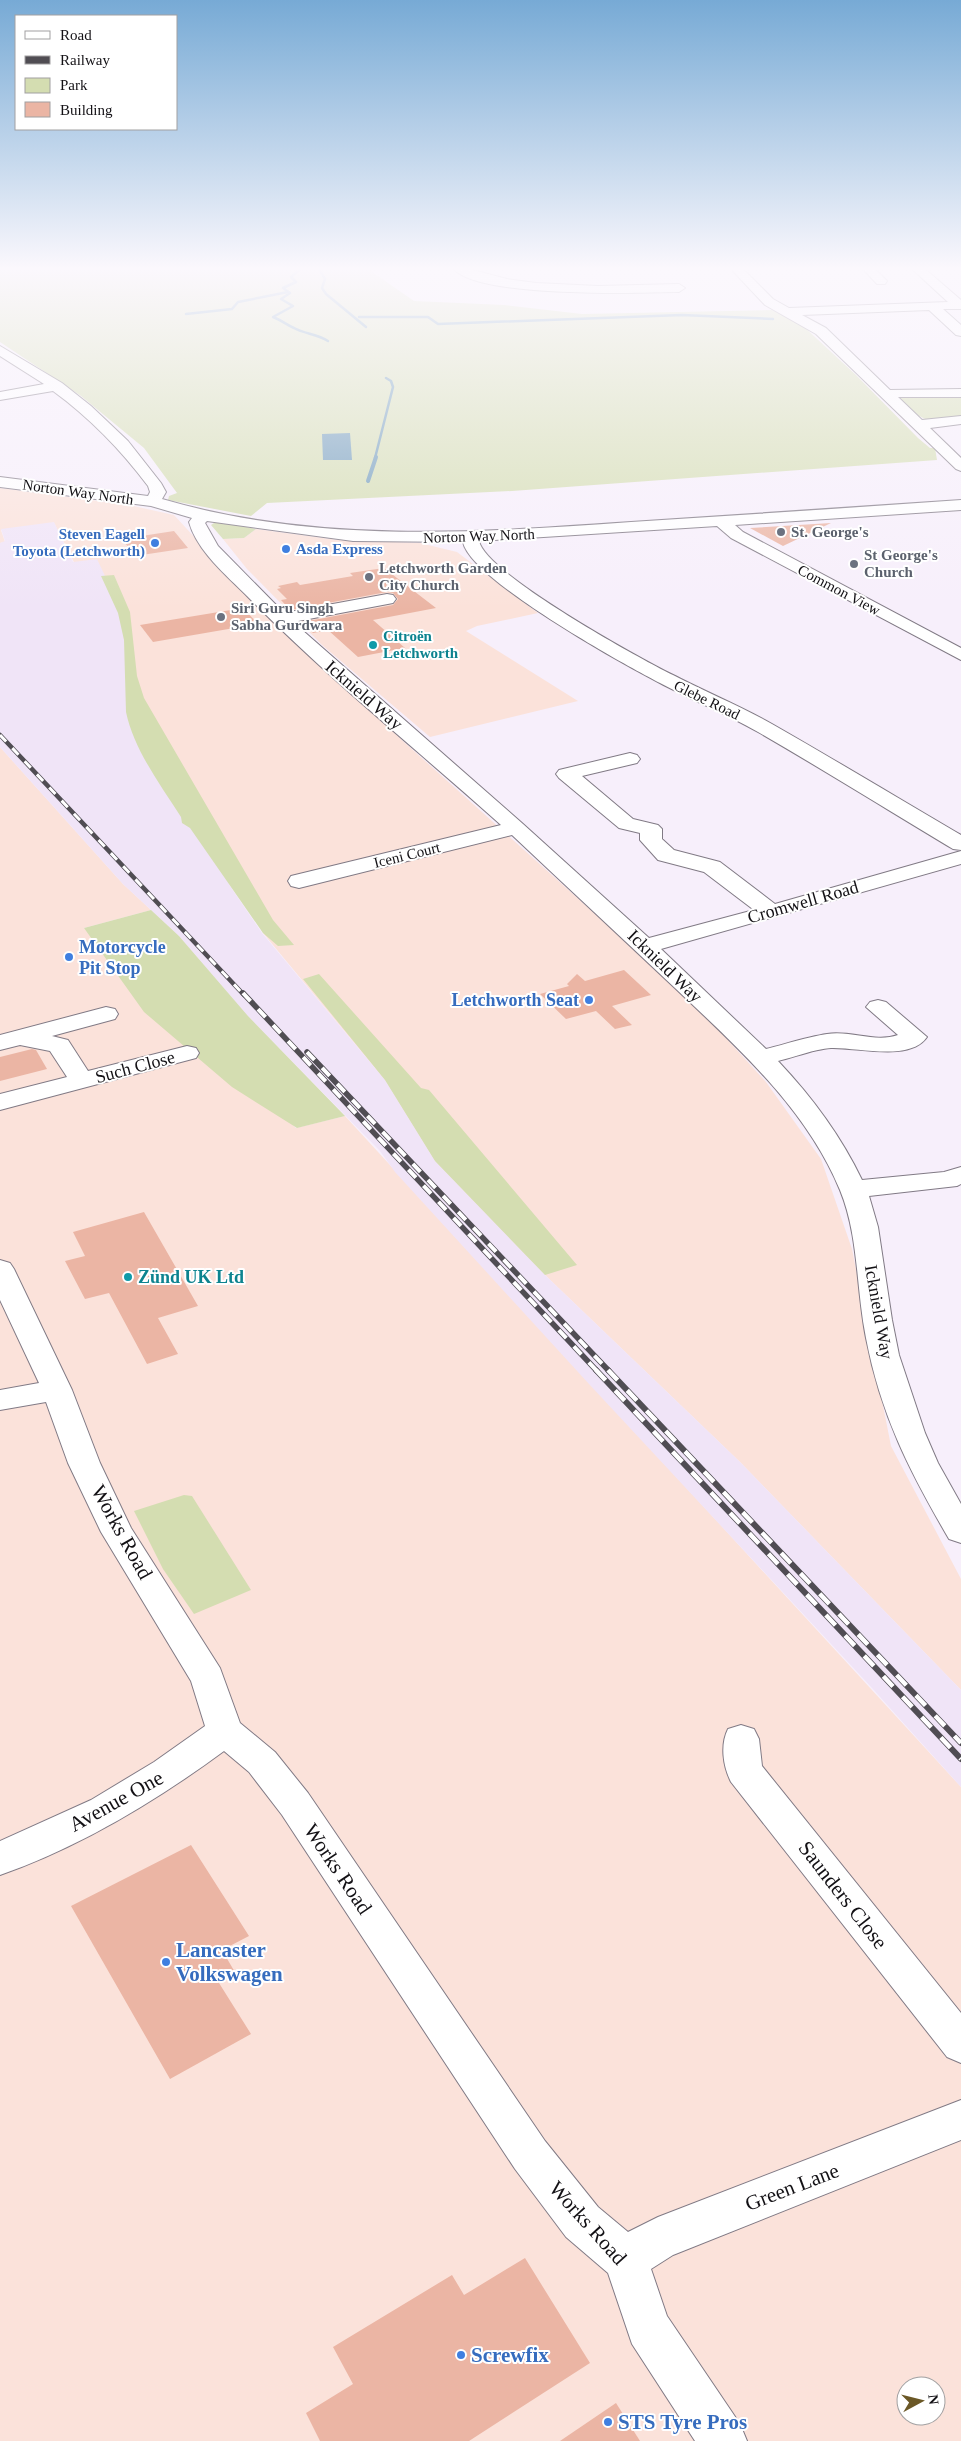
<svg xmlns="http://www.w3.org/2000/svg" width="961" height="2441" font-family="Georgia,serif">
<style>
.industrial{fill:#fbe2da;fill-rule:evenodd}
.built{fill:#f0e4f7}
.green{fill:#d4ddb1}
.water{fill:#6e9ab9}
.lines{fill:none;stroke-linecap:round;stroke-linejoin:round}
.stream-far1{stroke:#6e9ab9;stroke-width:2.5}
.stream{stroke:#6e9ab9;stroke-width:4}
.building{fill:#ebb5a4}
.minor-casing{stroke:#817a85;stroke-width:2}
.minor{fill:#fff;fill-rule:evenodd}
.rail-far2-casing{stroke:#504d53;stroke-width:4.5}
.rail-far1-casing{stroke:#504d53;stroke-width:5.5}
.rail-casing{stroke:#504d53;stroke-width:6}
.rail-far2{stroke:#fff;stroke-width:3;stroke-dasharray:9;stroke-linecap:butt}
.rail-far1{stroke:#fff;stroke-width:4;stroke-dasharray:11;stroke-linecap:butt}
.rail{stroke:#fff;stroke-width:4.5;stroke-dasharray:14;stroke-linecap:butt}
.worship-dot{fill:#6b7280;stroke:#fff;stroke-width:2}
.shop-dot{fill:#3f7fe0;stroke:#fff;stroke-width:2}
.culture-dot{fill:#0f9aa8;stroke:#fff;stroke-width:2}
.labels{text-anchor:middle;stroke-width:4;stroke-linejoin:round;paint-order:stroke}
.far-street-label{font-size:15px;fill:#131115;stroke:#fff}
.far-worship-label{font-size:15px;font-weight:bold;fill:#5b616d;stroke:#fff;text-anchor:start}
.far-shop-label{font-size:15px;font-weight:bold;fill:#366cbe;stroke:#fff;text-anchor:end}
.far-culture-label{font-size:15px;font-weight:bold;fill:#0d838f;stroke:#fff;text-anchor:start}
.street-label{font-size:18px;fill:#131115;stroke:#fff}
.shop-label{font-size:18px;font-weight:bold;fill:#366cbe;stroke:#fff;text-anchor:start}
.culture-label{font-size:18px;font-weight:bold;fill:#0d838f;stroke:#fff;text-anchor:start}
.near-street-label{font-size:21px;fill:#131115;stroke:#fff}
.near-shop-label{font-size:21px;font-weight:bold;fill:#366cbe;stroke:#fff;text-anchor:start}
</style>
<rect width="100%" height="100%" fill="#f7effb"/>
<!-- industrial -->
<g class="industrial">
<polygon points="0,488 129,505 174,515 249,596 404,742 693,1002 766,1082 821,1159 852,1249 891,1446 961,1579 961,1690 740,1462 545,1275 435,1161 385,1080 263,933 54,523 1,530 5,542 0,543"/>
<polygon points="256,529 338,540 420,543 457,552 538,613 477,626 466,631 578,701 430,737 322,645 247,569 223,539 244,538"/>
<path d="M0,747L123,884L151,910L84,928L296,1128L345,1116L961,1787V2441H0ZM906,2386H936V2416H906Z"/>
</g>
<!-- built -->
<polygon class="built" points="54,522 73,562 97,559 122,612 134,684 230,886 262,933 385,1080 435,1161 545,1275 740,1462 961,1690 961,1787 872,1688 589,1384 395,1172 380,1151 248,1016 179,936 123,884 0,747 0,543 5,541 1,529"/>
<!-- green -->
<g class="green">
<polygon points="0,269 368,269 414,301 504,305 582,314 772,310 802,325 856,375 918,438 930,448 935,448 937,460 512,491 267,503 251,516 168,500 169,496 177,493 144,448 81,396 0,342"/>
<path d="M916,394L961,395V416C925,423 926,424 899,398Z"/>
<polygon points="217,521 256,529 244,538 223,539 211,525"/>
<path d="M114,575L130,612L137,676L144,698L273,920L294,945L278,946L263,933L190,828L182,823L181,817C160,784 134,750 126,712L124,640L118,613L101,576Z"/>
<polygon points="151,910 179,936 248,1016 345,1116 297,1128 232,1087 144,1012 84,928"/>
<polygon points="319,974 421,1088 429,1090 577,1265 545,1275 435,1161 385,1080 303,979"/>
<polygon points="184,1495 192,1496 251,1590 194,1614 163,1569 134,1511"/>
</g>
<!-- water -->
<polygon class="water" points="350,433 352,460 323,460 322,434"/>
<g class="lines">
<!-- stream-far1 -->
<g class="stream-far1">
<path d="M300,269L291,277L296,282L283,288L290,293L281,299L293,306L273,317C283,321 287,325 294,328C305,334 317,334 328,341"/>
<polyline points="319,269 325,279 322,288 326,294 366,327"/>
<polyline points="186,314 232,309 238,302 288,292"/>
<polyline points="359,317 428,317 438,324 682,315 773,319"/>
<polyline points="375,458 393,387 391,381 386,378"/>
</g>
<!-- stream -->
<polyline class="stream" points="368,481 376,457"/>
</g>
<!-- building -->
<g class="building">
<polygon points="831,523 783,546 750,528"/>
<polygon points="174,531 188,548 135,556 122,539"/>
<polygon points="384,568 436,608 373,620 405,648 358,657 328,630 313,633 303,622 393,605 398,599 393,593 387,592 290,610 281,600 287,599 277,589 281,588 278,586 297,582 300,585 353,576 350,573"/>
<polygon points="243,608 258,624 153,642 140,625"/>
<polygon points="624,970 651,995 612,1006 632,1025 615,1029 596,1011 566,1019 540,994 569,986 567,984 577,974 585,981"/>
<polygon points="32,1049 36,1050 47,1069 0,1081 0,1057"/>
<polygon points="144,1212 198,1306 158,1318 178,1354 147,1364 109,1293 85,1299 65,1261 85,1256 73,1232"/>
<polygon points="191,1845 249,1936 222,1950 236,1974 219,1983 251,2034 170,2079 71,1906"/>
<polygon points="525,2258 590,2363 469,2441 320,2441 306,2413 353,2384 333,2347 452,2275 464,2295"/>
<polygon points="616,2403 640,2441 560,2441"/>
</g>
<g class="lines">
<!-- minor casing -->
<g class="minor-casing">
<g id="minor">
<path d="M454,269H469L507,279L536,283L598,286L679,284L685,288L679,292C638,293 479,298 454,269Z"/>
<polygon points="731,269 743,269 773,299 789,308 948,302 912,269 925,269 961,300 961,309 943,309 961,325 961,336 956,335 929,310 802,315 826,328 890,390 961,389 961,397 898,397 922,420 961,416 961,424 930,428 961,458 961,471 956,469 816,334 765,305"/>
<polygon points="863,269 875,269 887,281 885,284 877,284"/>
<path d="M0,346L62,383L91,406L128,441L161,483L166,492L162,499C315,544 474,533 631,522C741,515 851,508 961,500V510L735,525L743,532L961,648V660L731,538L717,526L479,541C486,574 639,658 673,675C706,692 740,706 772,724C835,760 898,798 961,835V850L953,849C888,810 824,770 758,732C727,714 692,700 660,683C623,664 470,579 463,542L353,541L207,521L205,523L218,546L284,613L387,594L393,595L396,599L393,603L293,622L523,824L649,938L754,910L704,872L658,860L640,840V833L619,828L559,778L556,774L559,770L630,753L637,755L640,759L637,763L582,776L633,819L658,825L662,829V839L674,850L720,862L775,904L961,851V864L661,949L766,1049C786,1044 807,1037 827,1034C851,1030 875,1043 898,1035L866,1007L870,1002L878,1000L886,1002L927,1037C910,1062 857,1047 831,1048C814,1049 795,1057 778,1061C812,1097 841,1136 862,1180L944,1172L961,1167V1184L957,1186L869,1196L878,1227L892,1320L899,1355L925,1433L938,1463L961,1504V1543L949,1539C910,1472 881,1416 866,1338C856,1289 859,1236 840,1190C806,1108 738,1048 675,988C621,937 566,886 512,835L299,888L291,886L288,881L291,876L501,825C416,749 327,677 247,596C226,575 197,551 189,522L192,518L151,506L0,487V477L148,496L150,492L148,486C121,450 90,418 53,391L0,400V392L44,384L0,356Z"/>
<polygon points="106,1007 115,1009 118,1014 115,1019 52,1036 68,1040 88,1071 187,1046 196,1048 199,1053 196,1058 0,1110 0,1094 67,1077 50,1051 20,1045 0,1050 0,1035"/>
<path d="M0,1260L10,1263L14,1269L72,1390L100,1463L131,1528L220,1668L240,1723L275,1752L308,1793L545,2141L598,2207L628,2232L658,2217L961,2100V2140L673,2255L651,2269L667,2316L740,2424L747,2441H695L632,2344L608,2273L566,2237L515,2169L282,1815L249,1772L224,1751C156,1801 80,1847 0,1875V1841L91,1800L154,1762L205,1726L191,1681L101,1532L68,1463L46,1402L0,1410V1390L39,1383L0,1300Z"/>
<path d="M741,1725L754,1729L759,1739L762,1766L961,2013V2063L947,2057L731,1782C723,1766 720,1745 728,1729Z"/>
</g>
</g>
<!-- minor -->
<use href="#minor" class="minor"/>
<!-- rail-far2 casing -->
<g class="rail-far2-casing">
<polyline id="rail-far2" points="0,735 244,995"/>
</g>
<!-- rail-far1 casing -->
<g class="rail-far1-casing">
<g id="rail-far1">
<polyline points="243,993 597,1371"/>
<polyline points="307,1052 609,1371"/>
</g>
</g>
<!-- rail casing -->
<g class="rail-casing">
<g id="rail">
<polyline points="596,1370 961,1759"/>
<polyline points="608,1370 961,1743"/>
</g>
</g>
<!-- rail-far2 -->
<use href="#rail-far2" class="rail-far2"/>
<!-- rail-far1 -->
<use href="#rail-far1" class="rail-far1"/>
<!-- rail -->
<use href="#rail" class="rail"/>
</g>
<!-- sky -->
<linearGradient id="sky" x2="0" y2="1"><stop stop-color="#77aad5"/><stop offset="0.44" stop-color="#fbf8fd"/><stop offset="1" stop-color="#fbf8fd" stop-opacity="0"/></linearGradient>
<rect width="961" height="610" fill="url(#sky)"/>
<!-- markers -->
<g class="worship-dot">
<circle cx="781" cy="532" r="5"/>
<circle cx="854" cy="564" r="5"/>
<circle cx="369" cy="577" r="5"/>
<circle cx="221" cy="617" r="5"/>
</g>
<g class="shop-dot">
<circle cx="155" cy="543" r="5"/>
<circle cx="286" cy="549" r="5"/>
<circle cx="69" cy="957" r="5"/>
<circle cx="589" cy="1000" r="5"/>
<circle cx="166" cy="1962" r="5"/>
<circle cx="461" cy="2355" r="5"/>
<circle cx="608" cy="2422" r="5"/>
</g>
<g class="culture-dot">
<circle cx="373" cy="645" r="5"/>
<circle cx="128" cy="1277" r="5"/>
</g>
<g class="labels">
<!-- far-street labels -->
<g class="far-street-label">
<text transform="translate(78 492) rotate(8)" y="5">Norton Way North</text>
<text transform="translate(479 536) rotate(-2)" y="5">Norton Way North</text>
<text transform="translate(839 590) rotate(28)" y="5">Common View</text>
<text transform="translate(707 700) rotate(26)" y="5">Glebe Road</text>
<text transform="translate(407 855) rotate(-14)" y="5">Iceni Court</text>
</g>
<!-- far-worship labels -->
<g class="far-worship-label">
<text x="791" y="537">St. George's</text>
<text x="864" y="560">St George's<tspan x="864" dy="17">Church</tspan></text>
<text x="379" y="573">Letchworth Garden<tspan x="379" dy="17">City Church</tspan></text>
<text x="231" y="613">Siri Guru Singh<tspan x="231" dy="17">Sabha Gurdwara</tspan></text>
</g>
<!-- far-shop labels -->
<g class="far-shop-label">
<text x="145" y="539">Steven Eagell<tspan x="145" dy="17">Toyota (Letchworth)</tspan></text>
<text x="296" y="554" text-anchor="start">Asda Express</text>
</g>
<!-- far-culture labels -->
<g class="far-culture-label">
<text x="383" y="641">Citroën<tspan x="383" dy="17">Letchworth</tspan></text>
</g>
<!-- street labels -->
<g class="street-label">
<text transform="translate(364 695) rotate(41)" y="6">Icknield Way</text>
<text transform="translate(803 902) rotate(-16)" y="6">Cromwell Road</text>
<text transform="translate(665 966) rotate(44)" y="6">Icknield Way</text>
<text transform="translate(135 1067) rotate(-15)" y="6">Such Close</text>
<text transform="translate(879 1312) rotate(80)" y="6">Icknield Way</text>
</g>
<!-- shop labels -->
<g class="shop-label">
<text x="79" y="953">Motorcycle<tspan x="79" dy="21">Pit Stop</tspan></text>
<text x="579" y="1006" text-anchor="end">Letchworth Seat</text>
</g>
<!-- culture labels -->
<g class="culture-label">
<text x="138" y="1283">Zünd UK Ltd</text>
</g>
<!-- near-street labels -->
<g class="near-street-label">
<text transform="translate(122 1532) rotate(61)" y="7">Works Road</text>
<text transform="translate(116 1801) rotate(-29)" y="7">Avenue One</text>
<text transform="translate(338 1869) rotate(56)" y="7">Works Road</text>
<text transform="translate(843 1895) rotate(52)" y="7">Saunders Close</text>
<text transform="translate(792 2187) rotate(-21)" y="7">Green Lane</text>
<text transform="translate(588 2223) rotate(48)" y="7">Works Road</text>
</g>
<!-- near-shop labels -->
<g class="near-shop-label">
<text x="176" y="1957">Lancaster<tspan x="176" dy="24">Volkswagen</tspan></text>
<text x="471" y="2362">Screwfix</text>
<text x="618" y="2429">STS Tyre Pros</text>
</g>
</g>
<!-- legend -->
<rect x="15" y="15" width="162" height="115" fill="#ffffff" stroke="#a1a0a1"/>
<rect x="25" y="31" width="25" height="8" fill="#ffffff" stroke="#a1a0a1"/>
<text x="60" y="40" font-size="15" fill="#131115">Road</text>
<rect x="25" y="56" width="25" height="8" fill="#504d53" stroke="#a1a0a1"/>
<text x="60" y="65" font-size="15" fill="#131115">Railway</text>
<rect x="25" y="78" width="25" height="15" fill="#d4ddb1" stroke="#a1a0a1"/>
<text x="60" y="90" font-size="15" fill="#131115">Park</text>
<rect x="25" y="102" width="25" height="15" fill="#ebb5a4" stroke="#a1a0a1"/>
<text x="60" y="115" font-size="15" fill="#131115">Building</text>
<!-- north arrow -->
<g transform="translate(921 2401) rotate(83)"><circle r="24" fill="#ffffff" stroke="#a1a0a1"/>
<path d="M0-4L9 19L0 12L-9 19Z" fill="#6b5826"/>
<text y="-8" font-size="14" font-weight="bold" text-anchor="middle" fill="#131115">N</text>
</g>
</svg>
